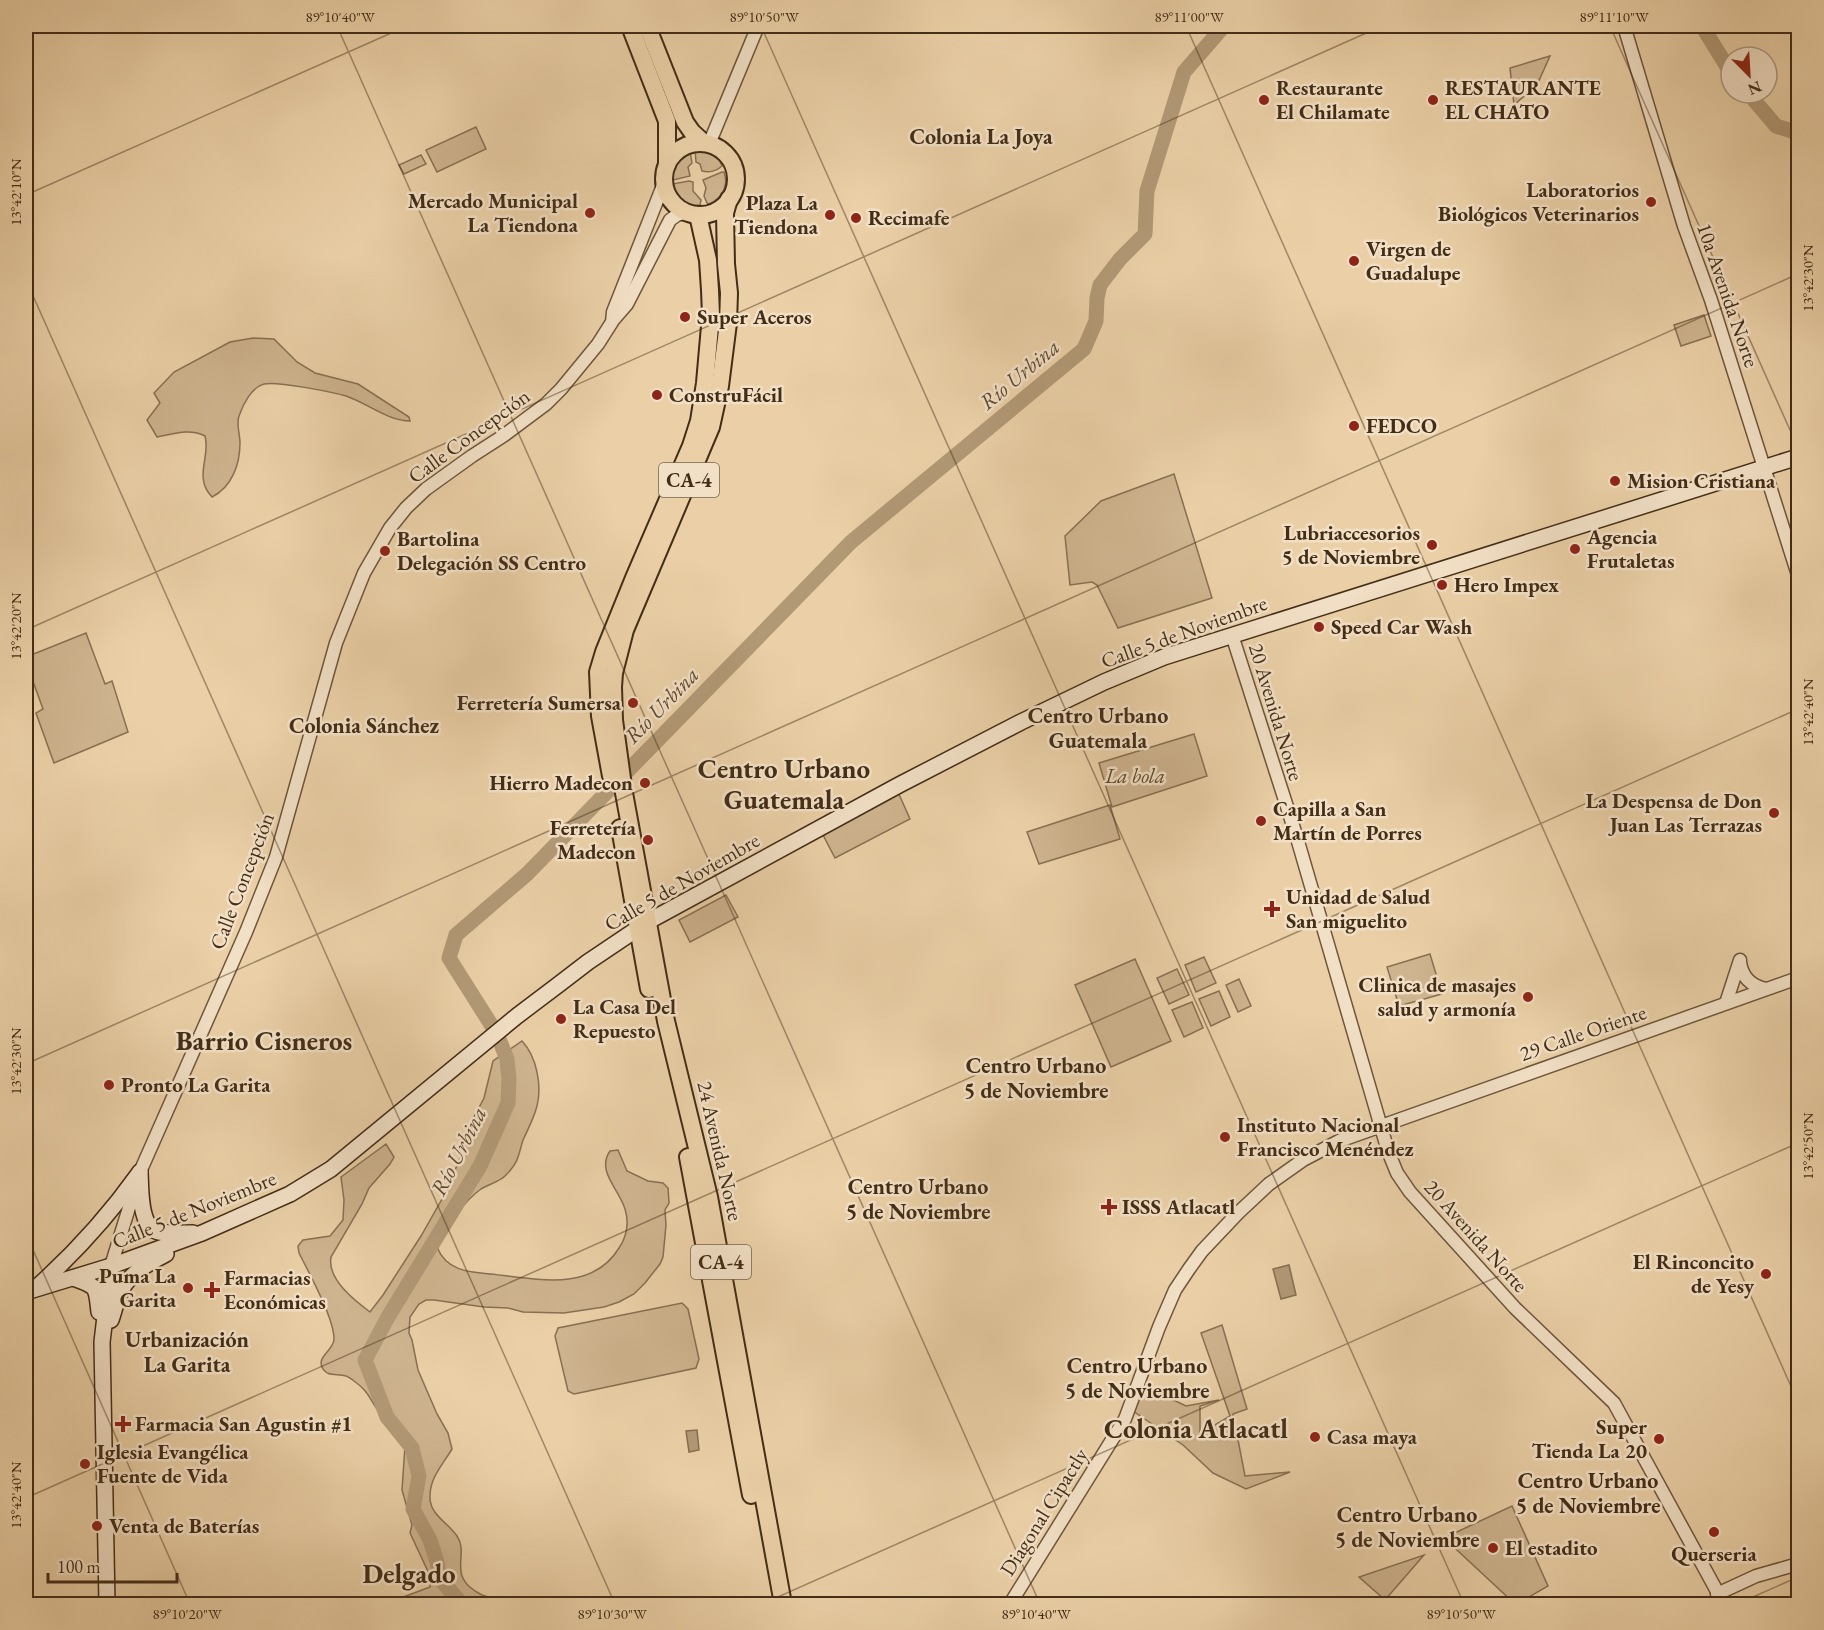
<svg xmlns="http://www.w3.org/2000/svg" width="1824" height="1630" font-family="'EB Garamond',serif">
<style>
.green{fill:#ceb48f;stroke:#887053;stroke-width:1.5}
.water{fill:#b29976;stroke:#866e50;stroke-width:1.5}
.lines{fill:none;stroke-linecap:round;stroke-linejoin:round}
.river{stroke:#b29976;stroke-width:15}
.tertiary-casing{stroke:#6d563b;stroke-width:15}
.secondary-casing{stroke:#432d17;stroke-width:18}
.primary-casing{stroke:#432d17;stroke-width:20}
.tertiary{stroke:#f2e0c6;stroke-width:12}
.secondary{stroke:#f2e0c6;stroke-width:15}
.primary{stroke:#ebd0a7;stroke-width:16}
.ticks{fill:none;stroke:#432d17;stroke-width:1.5;stroke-opacity:0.45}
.poi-dot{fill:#8f2418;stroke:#f2e0c6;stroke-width:2}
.labels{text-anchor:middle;stroke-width:5;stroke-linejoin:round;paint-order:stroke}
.shield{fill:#f2e0c6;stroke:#78634c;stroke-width:1.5}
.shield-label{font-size:20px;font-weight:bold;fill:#432d17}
.poi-label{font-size:21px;font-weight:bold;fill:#432d17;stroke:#f2e0c6;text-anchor:start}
.street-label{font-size:21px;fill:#432d17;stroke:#f2e0c6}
.park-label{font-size:21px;font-style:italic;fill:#5f482f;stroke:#f2e0c6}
.neighbourhood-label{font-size:22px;font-weight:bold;fill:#432d17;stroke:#f2e0c6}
.water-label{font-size:22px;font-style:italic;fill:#5f482f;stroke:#f2e0c6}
.district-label{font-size:27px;font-weight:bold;fill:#432d17;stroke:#f2e0c6}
.neatline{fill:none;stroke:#432d17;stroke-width:2}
.ticks-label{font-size:15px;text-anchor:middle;fill:#432d17}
</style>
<rect width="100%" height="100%" fill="#ebd0a7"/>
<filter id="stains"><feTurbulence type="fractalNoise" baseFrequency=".00333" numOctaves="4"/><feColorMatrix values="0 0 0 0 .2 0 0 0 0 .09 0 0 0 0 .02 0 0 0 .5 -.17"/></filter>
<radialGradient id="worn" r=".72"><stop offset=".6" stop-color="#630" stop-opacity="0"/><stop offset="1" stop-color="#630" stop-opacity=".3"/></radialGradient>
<!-- green -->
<g class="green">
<polygon points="1550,56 1537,85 1514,105 1510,68"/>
<polygon points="476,127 486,149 437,172 426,150"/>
<path d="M695,150C707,149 718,154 722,166C717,171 709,173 702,171L700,164L696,162Z"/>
<path d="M690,151L692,163L688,167L690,176L673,180L671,179C669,166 678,155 690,151Z"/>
<polygon points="421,155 426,164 404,174 399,165"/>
<path d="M722,172H724C729,186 722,198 709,204L707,203L704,196L706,188L703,180Z"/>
<path d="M689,181L693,182V191L701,200L700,205C686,207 674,198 672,184Z"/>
<polygon points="1704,315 1711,336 1681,346 1674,325"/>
<path d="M253,338L274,339L297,362L315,373L358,384L409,417L410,421C388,421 367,403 346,396C332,392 277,381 264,384C252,387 243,404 239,416C236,424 240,434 240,443C240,464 232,487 212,497C193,477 211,457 205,436C190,428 173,434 157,437L147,420L160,403L154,393L174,372L230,342Z"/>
<polygon points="1174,474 1212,598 1118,628 1097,585 1092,582 1070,585 1065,536 1101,501"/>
<polygon points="86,633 105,684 112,681 128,732 54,763 36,713 43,709 26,662 26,657"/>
<polygon points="1194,734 1207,776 1112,807 1099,763"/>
<polygon points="898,792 910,819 835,858 822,833"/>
<polygon points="1110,805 1120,839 1039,864 1027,832"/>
<polygon points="726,895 738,917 690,942 679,920"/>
<polygon points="1430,954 1442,994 1399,1006 1387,967"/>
<polygon points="1204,957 1216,983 1196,992 1185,965"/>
<polygon points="1135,959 1171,1041 1111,1067 1075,985"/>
<polygon points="1177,969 1189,995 1169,1004 1157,978"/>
<polygon points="1239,979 1251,1006 1238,1012 1226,985"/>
<polygon points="1219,991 1230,1017 1211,1026 1199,999"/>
<polygon points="1192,1002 1203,1028 1184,1037 1172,1010"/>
<path d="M522,1041C537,1057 542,1086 537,1106C534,1118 528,1129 523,1140C521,1146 520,1152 518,1157C516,1164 510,1171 505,1176C499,1182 489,1184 481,1189C464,1201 445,1228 437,1247C446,1270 467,1272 490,1274C533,1278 591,1294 619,1248C627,1236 629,1222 625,1209C619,1189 596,1171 610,1151L618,1150L627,1171L648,1181L663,1183L668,1188L669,1203L665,1210L666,1225L663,1257L660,1264L645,1283L634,1294L619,1302L604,1307L564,1313L523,1312L508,1308L484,1307L434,1300H426L419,1304L410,1317L409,1333L412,1340L418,1370L437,1414L448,1433L452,1449C442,1466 429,1478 430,1499C431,1515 448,1523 457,1536C470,1555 445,1577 482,1595C503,1604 528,1597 550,1604H385L430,1587L431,1578L410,1533L412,1525L402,1490L405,1446C396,1434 385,1422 377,1409C368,1396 368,1391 354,1381C353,1380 347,1376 346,1376C337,1373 327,1378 322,1367C317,1356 334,1350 334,1339C334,1318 309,1273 299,1253L298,1246L303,1240L330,1236L343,1220L344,1200L341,1177L386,1144L394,1157L390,1164L369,1188L362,1204L331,1257C327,1279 354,1300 370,1312L383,1295L421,1236L446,1192L467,1141L473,1119L484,1098L493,1061Z"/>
<polygon points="682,1303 688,1309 699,1359 696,1368 579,1393 574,1394 568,1391 555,1336 558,1328"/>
<polygon points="1222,1325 1247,1409 1233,1414 1245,1476 1290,1472 1246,1489 1213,1473 1183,1445 1133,1411 1144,1386 1186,1406 1219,1400 1200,1406 1200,1434 1230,1416 1201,1333"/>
<polygon points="1512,1506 1548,1586 1517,1604 1515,1604 1444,1538"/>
<polygon points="1424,1555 1385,1600 1359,1577"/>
</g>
<!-- water -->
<g class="water">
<polygon points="1289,1265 1296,1295 1281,1299 1273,1269"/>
<polygon points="697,1430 699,1450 689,1452 686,1431"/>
</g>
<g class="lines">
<!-- river -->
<g class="river">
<polyline points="1702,26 1731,73"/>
<polyline points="1748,93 1776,126 1798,133"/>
<polyline points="462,1604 440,1579 437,1562 430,1540 413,1509 419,1476 412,1448 387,1417 365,1360 388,1317 480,1166 508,1103 509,1079 507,1059 497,1034 449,958 456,935 527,874 851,542 1084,349 1096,321 1097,298 1100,285 1120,259 1145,234 1147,191 1184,72 1224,26"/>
</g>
<!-- tertiary casing -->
<g class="tertiary-casing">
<g id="tertiary">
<polyline points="1624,26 1684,226 1711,300 1798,575"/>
<polyline points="709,144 758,26"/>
<polyline points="614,319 627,304 670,220 677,215 687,212"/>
<polyline points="1232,635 1297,838 1388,1151 1397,1173 1410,1192 1515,1308 1614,1403 1724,1604"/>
<path d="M1740,962C1742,977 1751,986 1766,989"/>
<polyline points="1726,1003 1740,960"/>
<polyline points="111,1266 140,1172 246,932 276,857 336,643 364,573 390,528 406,508 426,489 472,456 503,436 546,404 561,389 598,344 612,322 613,312 664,183"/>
<polyline points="1717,1594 1756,1576 1798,1564"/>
<polyline points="1010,1604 1125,1419 1159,1327 1175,1290 1189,1269 1202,1251 1238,1213 1269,1184 1303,1160 1339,1141 1798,978"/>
</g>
</g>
<!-- secondary casing -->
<g class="secondary-casing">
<g id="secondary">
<path d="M140,1172C141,1188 139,1229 159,1232C170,1234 182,1233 193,1233"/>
<path d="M73,1278C98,1287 96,1286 99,1312"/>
<path d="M38,1286C77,1251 110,1214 140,1172"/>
<polyline points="26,1292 111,1266 202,1233 290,1194 331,1169 517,1016 558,985 588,962 649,921 899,785 1021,722 1104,682 1164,657 1798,457"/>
<path d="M111,1320C115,1309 117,1296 123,1287C133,1271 151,1262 166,1254"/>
<polyline points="107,1604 102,1342 111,1266"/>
</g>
</g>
<!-- primary casing -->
<g class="primary-casing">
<g id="primary">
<polyline points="630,26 667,121 667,165"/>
<polyline points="647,26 685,122 692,132 704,143"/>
<circle cx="700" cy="179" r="36"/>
<polyline points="729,199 725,213 726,264 729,293 728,323 720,386 711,427 625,630 614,673 613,687 614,720 624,793 666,1021 709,1197 783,1604"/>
<polyline points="611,776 600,716 598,672 604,652 634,578 691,446 699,421 705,383 711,315 710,290 708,260 698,215"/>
<polyline points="620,828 649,989"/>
<polyline points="688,1157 751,1495"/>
</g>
</g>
<!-- tertiary -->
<use href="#tertiary" class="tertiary"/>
<!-- secondary -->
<use href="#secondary" class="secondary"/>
<!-- primary -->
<use href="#primary" class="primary"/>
</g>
<!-- ticks -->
<path class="ticks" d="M337,26L1040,1604M761,26L1464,1604M1186,26L1798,1402M1610,26L1798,448M26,195L407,26M26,280L615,1604M26,630L1382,26M26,1064L1798,274M26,1234L190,1604M26,1498L1798,709M762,1604L1798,1143M1737,1604L1798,1577"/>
<!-- markers -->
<g class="poi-dot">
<circle cx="1264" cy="100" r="6"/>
<circle cx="1433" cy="100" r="6"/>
<circle cx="1651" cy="202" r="6"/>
<circle cx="590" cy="213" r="6"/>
<circle cx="830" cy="215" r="6"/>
<circle cx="856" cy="218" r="6"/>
<circle cx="1354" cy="261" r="6"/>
<circle cx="685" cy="317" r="6"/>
<circle cx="657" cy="395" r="6"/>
<circle cx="1354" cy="426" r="6"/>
<circle cx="1615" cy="481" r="6"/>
<circle cx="1432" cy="545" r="6"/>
<circle cx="1575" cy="549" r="6"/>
<circle cx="385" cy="551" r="6"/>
<circle cx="1442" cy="585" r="6"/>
<circle cx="1319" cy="627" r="6"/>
<circle cx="633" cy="703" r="6"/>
<circle cx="645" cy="783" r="6"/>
<circle cx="1774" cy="813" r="6"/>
<circle cx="1261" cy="821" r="6"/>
<circle cx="648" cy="840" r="6"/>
<path d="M1269 900h6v6h6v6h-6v6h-6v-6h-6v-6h6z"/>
<circle cx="1528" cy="997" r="6"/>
<circle cx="561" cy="1019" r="6"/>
<circle cx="109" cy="1085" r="6"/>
<circle cx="1225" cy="1137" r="6"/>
<path d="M1106 1198h6v6h6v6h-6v6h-6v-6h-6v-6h6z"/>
<circle cx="1766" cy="1274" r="6"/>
<circle cx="188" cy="1288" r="6"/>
<path d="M209 1281h6v6h6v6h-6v6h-6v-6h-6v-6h6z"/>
<path d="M120 1415h6v6h6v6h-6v6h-6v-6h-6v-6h6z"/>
<circle cx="1315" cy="1437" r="6"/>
<circle cx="1659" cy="1439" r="6"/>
<circle cx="85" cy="1464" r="6"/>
<circle cx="97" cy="1526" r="6"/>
<circle cx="1714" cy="1532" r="6"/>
<circle cx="1493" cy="1548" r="6"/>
</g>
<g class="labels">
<!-- shield labels -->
<g class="shield">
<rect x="659" y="463" width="60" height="34" rx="4.5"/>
<rect x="691" y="1245" width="60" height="34" rx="4.5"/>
</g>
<g class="shield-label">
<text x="689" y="487">CA-4</text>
<text x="721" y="1269">CA-4</text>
</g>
<!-- poi labels -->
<g class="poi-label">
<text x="1276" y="95">Restaurante<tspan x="1276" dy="24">El Chilamate</tspan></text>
<text x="1445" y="95">RESTAURANTE<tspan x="1445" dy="24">EL CHATO</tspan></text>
<text x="1639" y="197" text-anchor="end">Laboratorios<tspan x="1639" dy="24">Biológicos Veterinarios</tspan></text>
<text x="578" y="208" text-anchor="end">Mercado Municipal<tspan x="578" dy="24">La Tiendona</tspan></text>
<text x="818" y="210" text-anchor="end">Plaza La<tspan x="818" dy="24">Tiendona</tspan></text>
<text x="868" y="225">Recimafe</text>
<text x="1366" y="256">Virgen de<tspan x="1366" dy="24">Guadalupe</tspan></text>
<text x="697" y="324">Super Aceros</text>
<text x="669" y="402">ConstruFácil</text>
<text x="1366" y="433">FEDCO</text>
<text x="1627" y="488">Mision Cristiana</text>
<text x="1420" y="540" text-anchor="end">Lubriaccesorios<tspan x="1420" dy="24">5 de Noviembre</tspan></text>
<text x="1587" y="544">Agencia<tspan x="1587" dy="24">Frutaletas</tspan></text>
<text x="397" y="546">Bartolina<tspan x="397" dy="24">Delegación SS Centro</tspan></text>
<text x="1454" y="592">Hero Impex</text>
<text x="1331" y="634">Speed Car Wash</text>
<text x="621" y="710" text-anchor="end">Ferretería Sumersa</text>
<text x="633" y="790" text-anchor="end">Hierro Madecon</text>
<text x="1762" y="808" text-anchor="end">La Despensa de Don<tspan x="1762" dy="24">Juan Las Terrazas</tspan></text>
<text x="1273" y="816">Capilla a San<tspan x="1273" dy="24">Martín de Porres</tspan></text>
<text x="636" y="835" text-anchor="end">Ferretería<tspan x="636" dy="24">Madecon</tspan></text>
<text x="1286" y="904">Unidad de Salud<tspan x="1286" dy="24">San miguelito</tspan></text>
<text x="1516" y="992" text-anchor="end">Clinica de masajes<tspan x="1516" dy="24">salud y armonía</tspan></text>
<text x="573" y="1014">La Casa Del<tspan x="573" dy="24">Repuesto</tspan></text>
<text x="121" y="1092">Pronto La Garita</text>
<text x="1237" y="1132">Instituto Nacional<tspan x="1237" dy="24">Francisco Menéndez</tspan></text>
<text x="1122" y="1214">ISSS Atlacatl</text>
<text x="1754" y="1269" text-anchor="end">El Rinconcito<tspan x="1754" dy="24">de Yesy</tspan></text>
<text x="176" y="1283" text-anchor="end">Puma La<tspan x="176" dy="24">Garita</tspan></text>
<text x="224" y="1285">Farmacias<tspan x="224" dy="24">Económicas</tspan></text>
<text x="135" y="1431">Farmacia San Agustin #1</text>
<text x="1647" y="1434" text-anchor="end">Super<tspan x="1647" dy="24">Tienda La 20</tspan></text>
<text x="1327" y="1444">Casa maya</text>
<text x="97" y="1459">Iglesia Evangélica<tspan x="97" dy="24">Fuente de Vida</tspan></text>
<text x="109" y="1533">Venta de Baterías</text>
<text x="1505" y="1555">El estadito</text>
<text x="1714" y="1561" text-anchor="middle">Querseria</text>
</g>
<!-- street labels -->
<g class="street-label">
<text transform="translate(1728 295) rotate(71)" y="7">10a Avenida Norte</text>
<text transform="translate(469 436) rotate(-36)" y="7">Calle Concepción</text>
<text transform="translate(1184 632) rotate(-20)" y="7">Calle 5 de Noviembre</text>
<text transform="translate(1276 712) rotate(73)" y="7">20 Avenida Norte</text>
<text transform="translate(242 881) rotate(-69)" y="7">Calle Concepción</text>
<text transform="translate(682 882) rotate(-30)" y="7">Calle 5 de Noviembre</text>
<text transform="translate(1583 1033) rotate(-19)" y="7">29 Calle Oriente</text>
<text transform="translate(720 1151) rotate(77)" y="7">24 Avenida Norte</text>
<text transform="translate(194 1210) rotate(-22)" y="7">Calle 5 de Noviembre</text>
<text transform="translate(1476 1236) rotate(48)" y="7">20 Avenida Norte</text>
<text transform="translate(1044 1512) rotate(-58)" y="7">Diagonal Cipactly</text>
</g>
<!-- park labels -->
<g class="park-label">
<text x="1135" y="783">La bola</text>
</g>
<!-- neighbourhood labels -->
<g class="neighbourhood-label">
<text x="981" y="144">Colonia La Joya</text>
<text x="1098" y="723">Centro Urbano<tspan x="1098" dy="25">Guatemala</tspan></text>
<text x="364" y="733">Colonia Sánchez</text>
<text x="1036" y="1073">Centro Urbano<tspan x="1036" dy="25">5 de Noviembre</tspan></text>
<text x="918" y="1194">Centro Urbano<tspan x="918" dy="25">5 de Noviembre</tspan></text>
<text x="187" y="1347">Urbanización<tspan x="187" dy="25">La Garita</tspan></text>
<text x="1137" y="1373">Centro Urbano<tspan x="1137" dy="25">5 de Noviembre</tspan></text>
<text x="1588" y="1488">Centro Urbano<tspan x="1588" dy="25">5 de Noviembre</tspan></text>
<text x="1407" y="1522">Centro Urbano<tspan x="1407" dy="25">5 de Noviembre</tspan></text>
</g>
<!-- water labels -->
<g class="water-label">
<text transform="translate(1019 374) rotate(-40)" y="8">Río Urbina</text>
<text transform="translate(661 705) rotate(-46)" y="8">Río Urbina</text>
<text transform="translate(458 1151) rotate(-63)" y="8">Río Urbina</text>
</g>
<!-- district labels -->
<g class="district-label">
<text x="784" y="778">Centro Urbano<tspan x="784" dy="31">Guatemala</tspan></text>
<text x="264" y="1050">Barrio Cisneros</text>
<text x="1196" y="1438">Colonia Atlacatl</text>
<text x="409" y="1583">Delgado</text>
</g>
</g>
<!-- margin -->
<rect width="1824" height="1630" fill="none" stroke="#ebd0a7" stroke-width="66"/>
<!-- north arrow -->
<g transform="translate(1749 75) rotate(156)"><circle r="28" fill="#f2e0c6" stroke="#ac9880" stroke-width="1.5"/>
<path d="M0-4.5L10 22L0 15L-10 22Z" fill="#8f2418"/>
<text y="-9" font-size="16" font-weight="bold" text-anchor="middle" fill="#432d17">N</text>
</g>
<!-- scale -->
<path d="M48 1573v9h129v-9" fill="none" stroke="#432d17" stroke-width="3"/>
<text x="57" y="1573" font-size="18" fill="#432d17" stroke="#f2e0c6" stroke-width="4.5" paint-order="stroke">100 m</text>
<rect x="33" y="33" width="1758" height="1564" class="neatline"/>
<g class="ticks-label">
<text x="340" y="22">89°10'40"W</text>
<text x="764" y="22">89°10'50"W</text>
<text x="1189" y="22">89°11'00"W</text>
<text x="1614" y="22">89°11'10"W</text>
<text transform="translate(16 192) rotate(-90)" y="5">13°42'10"N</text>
<text transform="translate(1808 278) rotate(-90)" y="5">13°42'30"N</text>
<text transform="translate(16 626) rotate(-90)" y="5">13°42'20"N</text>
<text transform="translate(1808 712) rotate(-90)" y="5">13°42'40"N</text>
<text transform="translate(16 1061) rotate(-90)" y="5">13°42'30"N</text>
<text transform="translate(1808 1146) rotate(-90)" y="5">13°42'50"N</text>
<text transform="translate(16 1495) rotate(-90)" y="5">13°42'40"N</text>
<text x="187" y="1619">89°10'20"W</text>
<text x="612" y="1619">89°10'30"W</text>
<text x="1036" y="1619">89°10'40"W</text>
<text x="1461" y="1619">89°10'50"W</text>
</g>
<rect width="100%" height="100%" filter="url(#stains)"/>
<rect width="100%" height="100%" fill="url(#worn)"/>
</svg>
